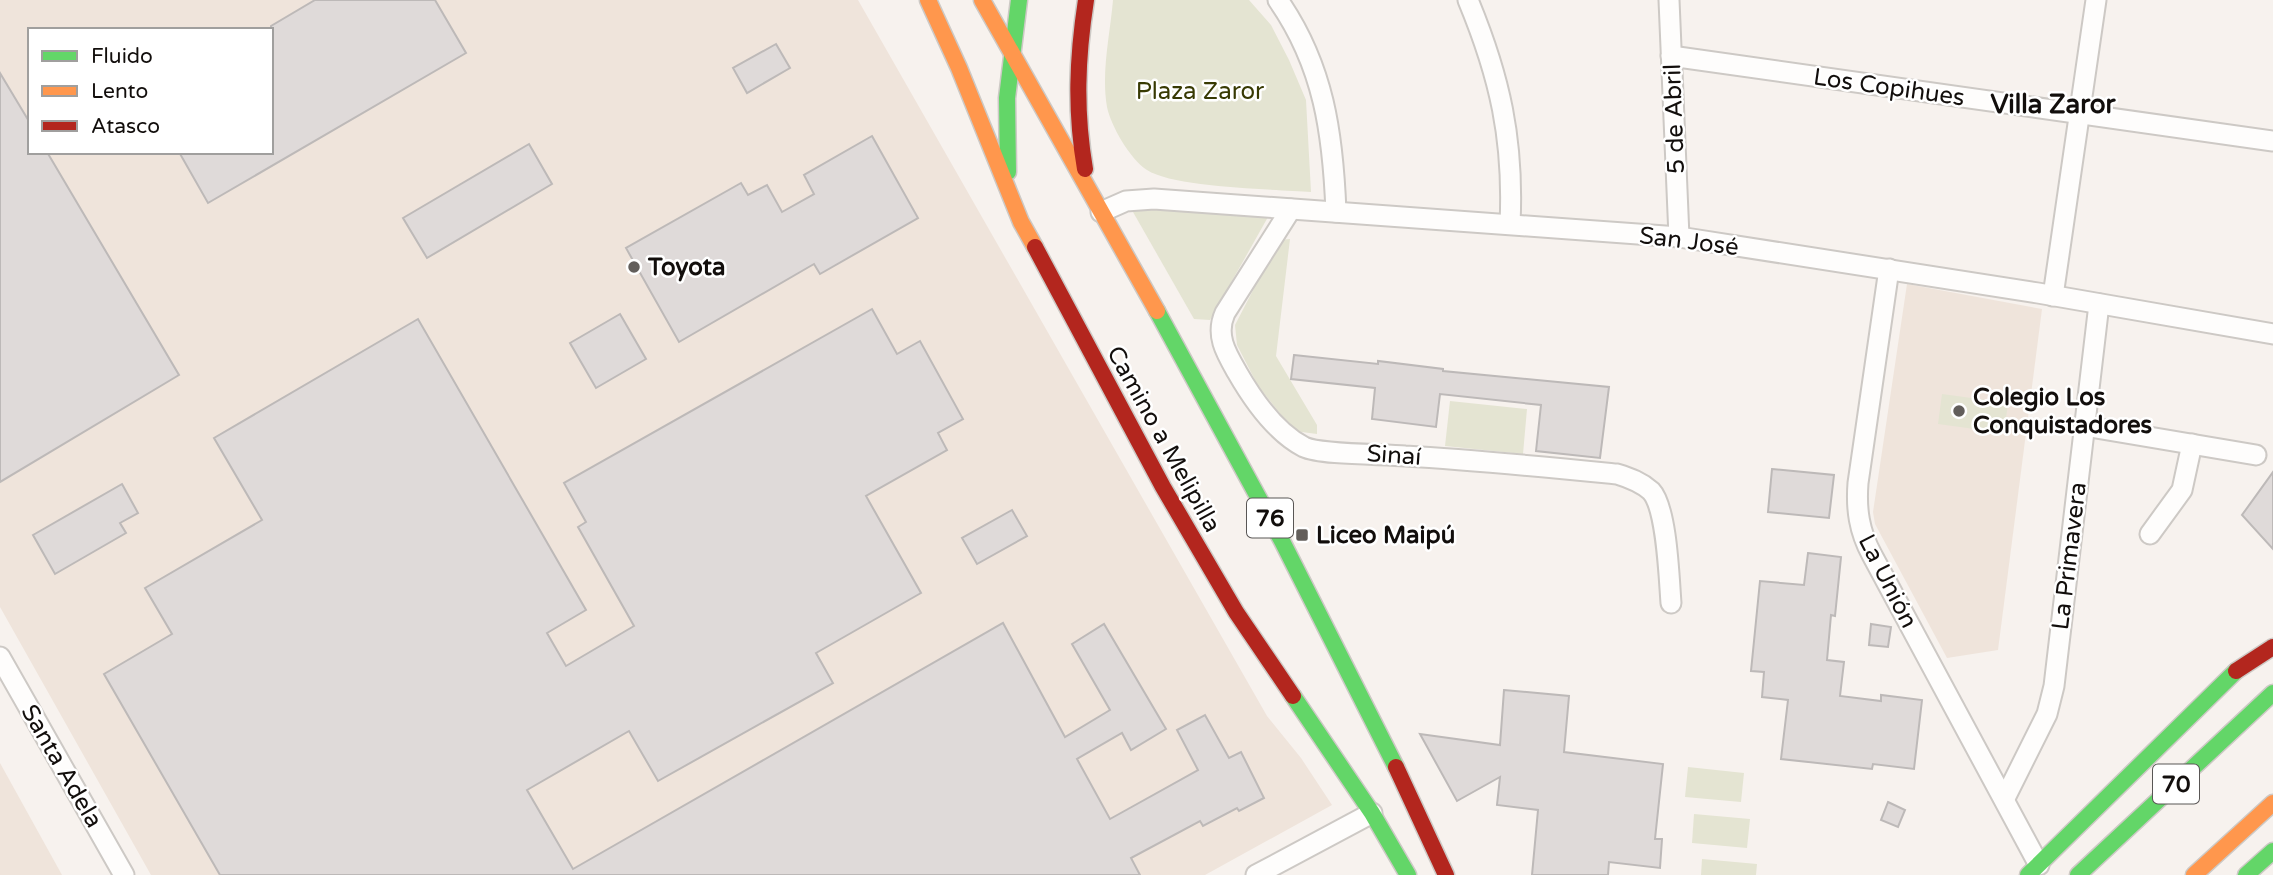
<svg xmlns="http://www.w3.org/2000/svg" width="2273" height="875" font-family="'Varela Round',sans-serif">
<style>
.built{fill:#efe4db;fill-rule:evenodd}
.green{fill:#e4e4d2}
.building{fill:#dfdad9;stroke:#bdb9b8;stroke-width:2}
.lines{fill:none;stroke-linecap:round;stroke-linejoin:round}
.street-casing{stroke:#cdc9c5;stroke-width:23}
.fast-casing{stroke:#cdc9c5;stroke-width:19}
.slow-casing{stroke:#cdc9c5;stroke-width:19}
.jam-casing{stroke:#cdc9c5;stroke-width:19}
.street{stroke:#fefdfc;stroke-width:19}
.fast{stroke:#63d668;stroke-width:16}
.slow{stroke:#ff974d;stroke-width:16}
.jam{stroke:#b3261e;stroke-width:16}
.poi-dot{fill:#625e5b;stroke:#fff;stroke-width:2.5}
.labels{text-anchor:middle;stroke-width:5;stroke-linejoin:round;paint-order:stroke}
.shield{fill:#fff;stroke:#595655;stroke-width:2}
.shield-label{font-size:23px;font-weight:bold;fill:#120e0c}
.street-label{font-size:24px;fill:#120e0c;stroke:#fff}
.park-label{font-size:24px;fill:#383a03;stroke:#fff}
.poi-label{font-size:24px;font-weight:bold;fill:#120e0c;stroke:#fff;text-anchor:start}
.neighbourhood-label{font-size:26px;font-weight:bold;fill:#120e0c;stroke:#fff}
</style>
<rect width="100%" height="100%" fill="#f7f2ee"/>
<!-- built -->
<g class="built">
<path d="M0,0H858L1267,716L1301,758L1332,805L1205,875H151L0,607ZM30,30H271V152H30Z"/>
<polygon points="1907,284 2042,309 1998,650 1947,658 1875,524 1873,512"/>
<polygon points="0,763 62,875 0,875"/>
</g>
<!-- green -->
<g class="green">
<path d="M1113,0H1249L1271,25L1289,60L1306,100L1311,192C1273,189 1175,188 1147,170C1130,159 1111,126 1107,107C1101,72 1110,35 1113,0Z"/>
<polygon points="1129,205 1268,217 1210,320 1194,319"/>
<polygon points="1290,239 1276,356 1317,425 1317,434 1294,431 1258,386 1237,345 1235,325 1279,240"/>
<polygon points="1942,394 2008,403 2004,433 1938,424"/>
<polygon points="1450,401 1527,409 1523,454 1445,446"/>
<polygon points="1688,767 1744,773 1741,802 1685,797"/>
<polygon points="1694,814 1750,819 1747,848 1692,843"/>
<polygon points="1702,859 1757,864 1756,875 1701,875"/>
</g>
<!-- building -->
<g class="building">
<polygon points="315,0 435,0 466,53 208,203 179,152 271,152 271,26"/>
<polygon points="776,44 790,68 747,93 733,68"/>
<polygon points="0,73 30,123 30,152 47,152 179,375 0,482"/>
<polygon points="872,136 918,218 820,274 814,264 679,342 626,248 741,183 748,195 767,185 782,212 814,194 804,175"/>
<polygon points="529,144 552,184 427,258 403,218"/>
<polygon points="872,309 897,354 920,341 963,419 938,433 947,450 866,496 921,593 816,653 833,683 658,781 629,731 527,790 573,869 1003,623 1065,737 1110,710 1072,644 1104,624 1166,729 1131,750 1122,733 1077,759 1110,819 1198,770 1177,730 1205,715 1229,758 1241,752 1264,798 1239,811 1237,808 1203,826 1200,821 1131,858 1140,875 220,875 104,674 172,634 145,588 262,520 214,438 418,319 586,610 547,633 566,666 634,626 578,527 586,522 564,483"/>
<polygon points="620,314 646,359 596,388 570,343"/>
<polygon points="1294,355 1378,364 1378,361 1443,369 1443,371 1609,387 1600,458 1536,451 1541,405 1440,394 1436,427 1372,419 1375,388 1291,379"/>
<polygon points="1772,469 1834,475 1829,518 1768,512"/>
<polygon points="2273,472 2273,549 2242,515"/>
<polygon points="122,484 138,513 120,523 126,533 55,574 33,535"/>
<polygon points="1012,510 1027,536 977,564 962,538"/>
<polygon points="1808,553 1841,557 1835,616 1831,615 1827,660 1844,662 1840,696 1881,701 1881,695 1922,700 1914,769 1873,764 1872,769 1781,759 1788,700 1762,697 1764,672 1751,671 1760,581 1804,585"/>
<polygon points="1871,624 1891,627 1888,647 1869,645"/>
<polygon points="1504,690 1569,696 1564,752 1663,764 1655,839 1662,839 1660,868 1609,862 1608,875 1532,875 1538,810 1497,805 1500,777 1457,801 1420,734 1500,745"/>
<polygon points="1888,802 1905,810 1898,827 1881,820"/>
</g>
<g class="lines">
<!-- street casing -->
<g class="street-casing">
<g id="street">
<path d="M1278,0C1324,66 1333,134 1336,212"/>
<path d="M1468,0C1500,77 1514,140 1510,224"/>
<polyline points="1669,0 1679,237"/>
<polyline points="1671,56 2273,141"/>
<path d="M1291,209L1225,313C1215,335 1226,353 1237,372C1253,400 1275,432 1304,447C1321,455 1383,454 1405,456C1476,460 1546,467 1617,474C1630,478 1641,482 1651,491C1667,508 1669,578 1671,603"/>
<polyline points="1101,212 1126,201 1154,199 1679,237 2038,293 2273,334"/>
<path d="M1889,269L1858,483C1856,509 1859,531 1872,555L2039,865"/>
<polyline points="2053,296 2096,0"/>
<polyline points="2084,426 2256,455"/>
<polyline points="2150,534 2182,490 2192,444"/>
<polyline points="0,657 124,875"/>
<polyline points="2005,798 2047,714 2054,686 2099,304"/>
<polyline points="1256,875 1372,813"/>
</g>
</g>
<!-- fast casing -->
<g class="fast-casing">
<g id="fast">
<polyline points="1008,172 1007,98 1019,0"/>
<polyline points="1157,311 1282,541 1396,767"/>
<polyline points="1293,696 1372,813 1408,875"/>
<polyline points="2028,875 2236,671"/>
<polyline points="2078,875 2273,693"/>
<polyline points="2246,875 2273,851"/>
</g>
</g>
<!-- slow casing -->
<g class="slow-casing">
<g id="slow">
<polyline points="928,0 959,68 1021,222 1035,247"/>
<polyline points="982,0 1157,311"/>
<polyline points="2194,875 2273,803"/>
</g>
</g>
<!-- jam casing -->
<g class="jam-casing">
<g id="jam">
<path d="M1085,169C1075,111 1077,58 1086,0"/>
<polyline points="1035,247 1163,487 1236,612 1293,696"/>
<polyline points="2236,671 2273,647"/>
<polyline points="1396,767 1446,875"/>
</g>
</g>
<!-- street -->
<use href="#street" class="street"/>
<!-- fast -->
<use href="#fast" class="fast"/>
<!-- slow -->
<use href="#slow" class="slow"/>
<!-- jam -->
<use href="#jam" class="jam"/>
</g>
<!-- markers -->
<g class="poi-dot">
<circle cx="634" cy="267" r="7"/>
<circle cx="1959" cy="411" r="7"/>
<rect x="1295" y="528" width="14" height="14" rx="3.5"/>
</g>
<g class="labels">
<!-- shield labels -->
<g class="shield">
<rect x="1247" y="498.5" width="46" height="39" rx="5"/>
<rect x="2153" y="764.5" width="46" height="39" rx="5"/>
</g>
<g class="shield-label">
<text x="1270" y="526">76</text>
<text x="2176" y="792">70</text>
</g>
<!-- street labels -->
<g class="street-label">
<text transform="translate(1889 87) rotate(8)" y="8">Los Copihues</text>
<text transform="translate(1674 119) rotate(-92)" y="8">5 de Abril</text>
<text transform="translate(1689 241) rotate(7)" y="8">San José</text>
<text transform="translate(1164 439) rotate(61)" y="8">Camino a Melipilla</text>
<text transform="translate(1394 455) rotate(4)" y="8">Sinaí</text>
<text transform="translate(2069 556) rotate(-83)" y="8">La Primavera</text>
<text transform="translate(1888 581) rotate(63)" y="8">La Unión</text>
<text transform="translate(62 766) rotate(60)" y="8">Santa Adela</text>
</g>
<!-- park labels -->
<g class="park-label">
<text x="1200" y="99">Plaza Zaror</text>
</g>
<!-- poi labels -->
<g class="poi-label">
<text x="648" y="275">Toyota</text>
<text x="1973" y="405">Colegio Los<tspan x="1973" dy="28">Conquistadores</tspan></text>
<text x="1316" y="543">Liceo Maipú</text>
</g>
<!-- neighbourhood labels -->
<g class="neighbourhood-label">
<text x="2053" y="113">Villa Zaror</text>
</g>
</g>
<!-- legend -->
<rect x="28" y="28" width="245" height="126" fill="#ffffff" stroke="#a09f9e" stroke-width="2"/>
<rect x="42" y="51" width="35" height="10" fill="#63d668" stroke="#a09f9e" stroke-width="2"/>
<text x="91" y="63" font-size="21" fill="#120e0c">Fluido</text>
<rect x="42" y="86" width="35" height="10" fill="#ff974d" stroke="#a09f9e" stroke-width="2"/>
<text x="91" y="98" font-size="21" fill="#120e0c">Lento</text>
<rect x="42" y="121" width="35" height="10" fill="#b3261e" stroke="#a09f9e" stroke-width="2"/>
<text x="91" y="133" font-size="21" fill="#120e0c">Atasco</text>
</svg>
